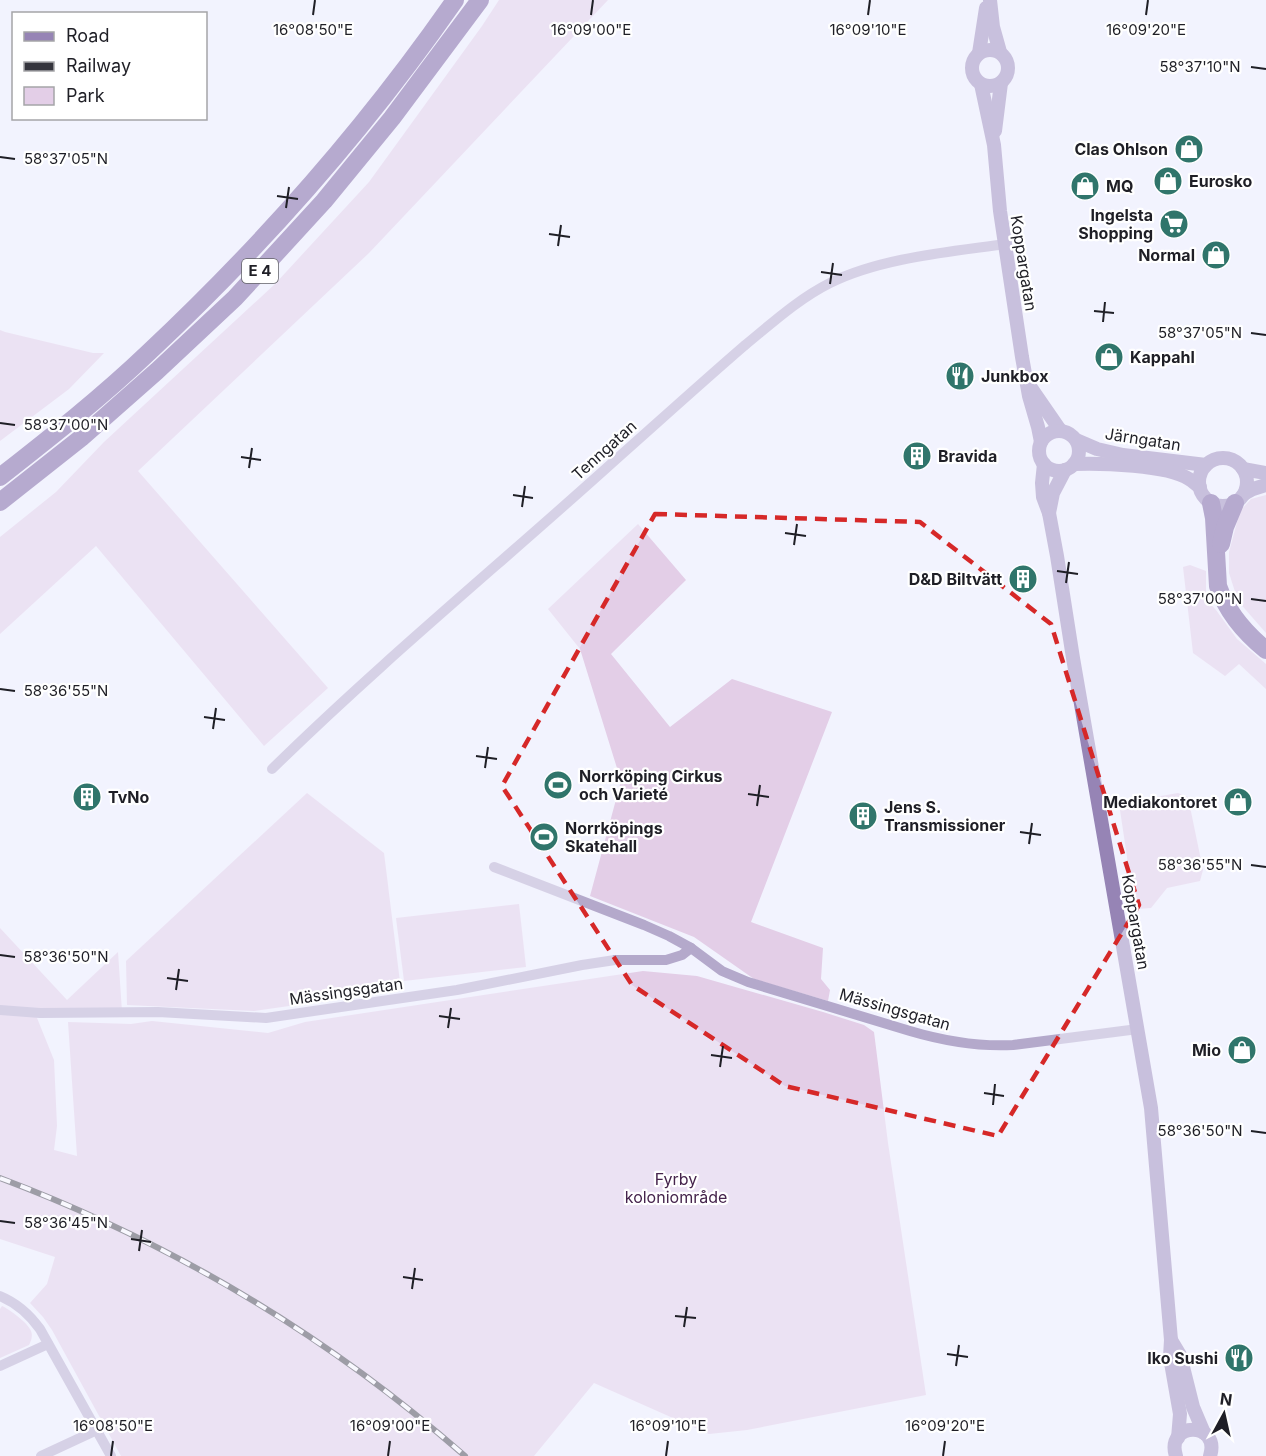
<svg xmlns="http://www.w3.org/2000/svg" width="1266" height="1456" font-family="Inter,sans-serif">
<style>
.green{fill:#e3cee7}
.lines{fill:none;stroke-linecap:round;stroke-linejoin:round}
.street{stroke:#b4a9cb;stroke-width:10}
.secondary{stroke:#9684b5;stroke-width:14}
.highway{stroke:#6d5297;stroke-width:18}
.rail-casing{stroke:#35353d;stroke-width:6}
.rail{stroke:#fff;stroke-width:4;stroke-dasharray:11;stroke-linecap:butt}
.marked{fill:none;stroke:#d62828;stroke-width:4.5;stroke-dasharray:12 8;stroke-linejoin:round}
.ticks{fill:none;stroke:#1f1f26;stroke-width:2}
.labels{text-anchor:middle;stroke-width:4.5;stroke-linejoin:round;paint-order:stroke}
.shield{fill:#fff;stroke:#626267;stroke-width:1.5}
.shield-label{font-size:15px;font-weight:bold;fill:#1f1f26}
.poi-label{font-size:16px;font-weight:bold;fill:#1f1f26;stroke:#fff;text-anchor:start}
.street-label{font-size:16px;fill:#1f1f26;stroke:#fff}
.park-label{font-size:16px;fill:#45244c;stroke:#fff}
.ticks-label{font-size:15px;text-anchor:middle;fill:#1f1f26;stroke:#fff;stroke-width:4.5;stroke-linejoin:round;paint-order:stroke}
</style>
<rect width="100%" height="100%" fill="#f2f3fe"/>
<!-- green -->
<g class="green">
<polygon points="499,0 608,0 369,253 138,471 328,688 264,746 96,546 0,634 0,537 56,492 104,442 275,284 369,182 482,26"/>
<polygon points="0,330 5,332 93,353 104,353 69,389 0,441"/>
<polygon points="1266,495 1266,633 1238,601 1229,573 1229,552 1240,511 1251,499"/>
<polygon points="638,524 686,580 611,654 670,727 732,679 832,712 751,922 823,948 821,979 830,990 828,1001 754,979 694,937 590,896 621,781 580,649 548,609"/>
<polygon points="1190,565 1206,571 1206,599 1216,610 1237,639 1266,664 1266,689 1239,664 1225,676 1193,653 1183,567"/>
<polygon points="307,793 384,853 401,990 254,1011 127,1005 126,961"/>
<polygon points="1178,793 1188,797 1203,870 1200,881 1167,888 1151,908 1137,909 1130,877 1120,810 1127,802"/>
<polygon points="519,904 526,967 404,981 396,918"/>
<polygon points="0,928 67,1000 118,952 122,1012 35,1013 54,1060 57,1126 54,1150 77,1156 68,1022 131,1024 152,1021 268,1033 305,1022 643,971 697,976 823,1012 864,1025 874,1032 888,1143 926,1395 747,1430 709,1434 594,1383 534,1456 121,1456 52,1330 43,1317 30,1303 47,1284 55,1257 0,1239"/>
<path d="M2,1306C10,1310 27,1322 31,1331C33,1336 31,1341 29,1345L0,1358V1309Z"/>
</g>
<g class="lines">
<!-- street -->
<g class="street">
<path d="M272,769C381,662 499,565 612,463C656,424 700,384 744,346C771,324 798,299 830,283C880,258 949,252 1005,244"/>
<polyline points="494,867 644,925 669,936 691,948"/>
<path d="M0,1010L40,1013L158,1012L266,1018L457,990L582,965L615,960H666L682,955L691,948L722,971L748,982L910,1031C944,1041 977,1047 1013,1045L1138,1029"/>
<path d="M0,1296C17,1303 30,1315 40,1329L111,1456"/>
<polyline points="0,1366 48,1344"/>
<polyline points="41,1456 97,1430"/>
</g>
<!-- secondary -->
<g class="secondary">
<polyline points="990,0 993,27 1000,52"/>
<circle cx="990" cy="68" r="18"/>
<polyline points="979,53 986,8"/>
<polyline points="981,84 994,145 1000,211 1022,357 1029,396 1038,427 1041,442"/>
<polyline points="995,131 1001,83"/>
<polyline points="1031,388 1060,430"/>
<circle cx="1059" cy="451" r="20"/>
<polyline points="1076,440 1097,449 1123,455 1206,465"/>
<circle cx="1223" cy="482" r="24"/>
<polyline points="1044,464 1042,483 1043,497 1049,513 1057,556 1073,658 1151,1108 1171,1340 1170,1357 1180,1414 1178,1438"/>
<path d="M1074,464C1100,463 1168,465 1189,479C1193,481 1196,485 1200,487"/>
<polyline points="1243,469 1266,473"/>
<polyline points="1244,494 1253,489 1266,485"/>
<polyline points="1049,513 1053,493 1065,470"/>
<polyline points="1171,1340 1180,1355 1193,1407 1204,1433"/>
<path d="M1176,1456C1165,1421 1221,1421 1210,1456"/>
</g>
<!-- highway -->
<g class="highway">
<path d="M0,477C51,437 102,397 149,352C263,245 366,128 455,0"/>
<polyline points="0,502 81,438 157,371 235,298 324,201 392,118 480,0"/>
<path d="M1211,503L1214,518L1218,586C1227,612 1245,633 1266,650"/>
<polyline points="1221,544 1225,527 1235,503"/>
</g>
<!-- rail casing -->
<g class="rail-casing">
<path id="rail" d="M0,1178C170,1242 328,1336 465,1456"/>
</g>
<!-- rail -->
<use href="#rail" class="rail"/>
</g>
<!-- marked area -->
<path d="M0 0H1266V1456H0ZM655,514L920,522L1051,624L1139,905L998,1136L785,1086L632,985L502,786Z" fill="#f2f3fe" fill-opacity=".55" fill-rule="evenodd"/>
<path class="marked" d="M655,514L920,522L1051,624L1139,905L998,1136L785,1086L632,985L502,786Z"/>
<!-- ticks -->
<path class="ticks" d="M313,15L315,0M591,15L593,0M868,15L870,0M1146,15L1148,0M1251,67L1266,69M0,157L15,159M277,196L298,199M286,208L289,187M549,234L570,237M558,246L561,225M821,272L842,275M830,284L833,263M1094,311L1114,313M1103,322L1105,302M1251,333L1266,335M0,423L15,425M241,457L261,460M249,468L252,448M513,495L533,498M522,507L525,486M785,533L806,536M794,545L797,524M1057,571L1078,574M1066,583L1069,562M1251,599L1266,601M0,689L15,691M204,717L225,720M213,729L216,708M476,756L497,759M485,768L488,747M748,794L769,797M757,806L760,785M1020,832L1041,835M1029,844L1032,823M1251,865L1266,867M0,955L15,957M167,978L188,981M176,990L179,969M439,1016L460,1019M448,1028L451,1008M711,1055L732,1058M720,1067L723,1046M984,1093L1004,1096M993,1105L995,1084M1251,1131L1266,1133M0,1221L15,1223M131,1239L151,1242M139,1251L142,1230M403,1277L423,1280M412,1289L415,1268M675,1316L696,1318M684,1327L687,1307M947,1354L968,1357M956,1366L959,1345M111,1456L113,1441M388,1456L390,1441M666,1456L668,1441M943,1456L945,1441"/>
<!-- icons -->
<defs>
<g id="shop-disc" transform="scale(1.5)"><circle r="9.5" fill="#30756b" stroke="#fff"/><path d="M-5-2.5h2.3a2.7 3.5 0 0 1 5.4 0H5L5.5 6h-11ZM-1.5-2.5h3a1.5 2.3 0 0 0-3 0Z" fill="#fff"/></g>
<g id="supermarket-disc" transform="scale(1.5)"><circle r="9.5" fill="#30756b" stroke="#fff"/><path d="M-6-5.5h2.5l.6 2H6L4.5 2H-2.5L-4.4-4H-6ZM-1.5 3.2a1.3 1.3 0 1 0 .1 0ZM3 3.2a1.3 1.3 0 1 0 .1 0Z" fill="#fff"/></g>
<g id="restaurant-disc" transform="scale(1.5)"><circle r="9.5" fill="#30756b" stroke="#fff"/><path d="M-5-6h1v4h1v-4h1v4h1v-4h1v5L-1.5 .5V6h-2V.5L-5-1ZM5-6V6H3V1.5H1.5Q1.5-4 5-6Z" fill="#fff"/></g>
<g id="building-disc" transform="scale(1.5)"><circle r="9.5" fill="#30756b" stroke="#fff"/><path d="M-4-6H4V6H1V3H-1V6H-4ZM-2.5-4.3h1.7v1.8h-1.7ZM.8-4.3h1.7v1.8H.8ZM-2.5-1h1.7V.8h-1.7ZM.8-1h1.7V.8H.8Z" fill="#fff"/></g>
<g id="stadium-disc" transform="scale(1.5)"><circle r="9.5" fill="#30756b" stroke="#fff"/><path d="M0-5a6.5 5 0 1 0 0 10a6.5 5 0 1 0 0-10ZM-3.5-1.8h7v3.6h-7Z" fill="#fff"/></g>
</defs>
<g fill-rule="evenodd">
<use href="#shop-disc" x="1189" y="149"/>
<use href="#shop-disc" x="1168" y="181"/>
<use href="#shop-disc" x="1085" y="186"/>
<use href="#supermarket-disc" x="1174" y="224"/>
<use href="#shop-disc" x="1216" y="255"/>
<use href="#shop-disc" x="1109" y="357"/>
<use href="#restaurant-disc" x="960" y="376"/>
<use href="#building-disc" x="917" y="456"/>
<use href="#building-disc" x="1023" y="579"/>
<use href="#stadium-disc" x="558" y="785"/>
<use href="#building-disc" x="87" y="797"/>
<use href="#shop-disc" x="1238" y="802"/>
<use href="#building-disc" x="863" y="816"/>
<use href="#stadium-disc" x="544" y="837"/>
<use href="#shop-disc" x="1242" y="1050"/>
<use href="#restaurant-disc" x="1239" y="1358"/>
</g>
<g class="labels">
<!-- shield labels -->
<rect class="shield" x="242" y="259" width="36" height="24" rx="4.5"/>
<g class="shield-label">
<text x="260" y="276">E 4</text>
</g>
<!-- poi labels -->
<g class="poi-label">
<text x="1168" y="155" text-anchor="end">Clas Ohlson</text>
<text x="1189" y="187">Eurosko</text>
<text x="1106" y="192">MQ</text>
<text x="1153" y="221" text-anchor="end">Ingelsta<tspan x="1153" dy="18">Shopping</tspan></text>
<text x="1195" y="261" text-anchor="end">Normal</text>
<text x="1130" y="363">Kappahl</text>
<text x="981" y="382">Junkbox</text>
<text x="938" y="462">Bravida</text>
<text x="1002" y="585" text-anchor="end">D&amp;D Biltvätt</text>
<text x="579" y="782">Norrköping Cirkus<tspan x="579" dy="18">och Varieté</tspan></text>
<text x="108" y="803">TvNo</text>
<text x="1217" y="808" text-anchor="end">Mediakontoret</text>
<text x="884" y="813">Jens S.<tspan x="884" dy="18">Transmissioner</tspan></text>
<text x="565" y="834">Norrköpings<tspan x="565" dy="18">Skatehall</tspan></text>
<text x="1221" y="1056" text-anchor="end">Mio</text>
<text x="1218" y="1364" text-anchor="end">Iko Sushi</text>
</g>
<!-- street labels -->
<g class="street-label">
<text transform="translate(1024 263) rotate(81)" y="6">Koppargatan</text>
<text transform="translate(1143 439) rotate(9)" y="6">Järngatan</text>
<text transform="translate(604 450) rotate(-42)" y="6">Tenngatan</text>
<text transform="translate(1136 922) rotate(80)" y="6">Koppargatan</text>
<text transform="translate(346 991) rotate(-8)" y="6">Mässingsgatan</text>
<text transform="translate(895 1009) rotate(16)" y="6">Mässingsgatan</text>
</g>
<!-- park labels -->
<g class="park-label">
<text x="676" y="1185">Fyrby<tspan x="676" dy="18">koloniområde</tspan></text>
</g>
</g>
<g class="ticks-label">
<text x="313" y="35">16°08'50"E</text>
<text x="591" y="35">16°09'00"E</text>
<text x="868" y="35">16°09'10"E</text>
<text x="1146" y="35">16°09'20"E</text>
<text x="1200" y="72">58°37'10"N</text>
<text x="66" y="164">58°37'05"N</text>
<text x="1200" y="338">58°37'05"N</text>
<text x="66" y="430">58°37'00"N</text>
<text x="1200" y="604">58°37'00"N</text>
<text x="66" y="696">58°36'55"N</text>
<text x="1200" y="870">58°36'55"N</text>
<text x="66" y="962">58°36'50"N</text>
<text x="1200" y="1136">58°36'50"N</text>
<text x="66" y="1228">58°36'45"N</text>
<text x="113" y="1431">16°08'50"E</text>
<text x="390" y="1431">16°09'00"E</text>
<text x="668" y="1431">16°09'10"E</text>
<text x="945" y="1431">16°09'20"E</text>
</g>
<!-- legend -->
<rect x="12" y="12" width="195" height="108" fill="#ffffff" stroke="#a5a5a8" stroke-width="1.5"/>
<rect x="24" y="32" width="30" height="9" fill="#9684b5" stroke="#a5a5a8" stroke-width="1.5"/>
<text x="66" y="42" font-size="18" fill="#1f1f26">Road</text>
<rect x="24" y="62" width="30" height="9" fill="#35353d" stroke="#a5a5a8" stroke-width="1.5"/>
<text x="66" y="72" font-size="18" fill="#1f1f26">Railway</text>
<rect x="24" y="87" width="30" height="18" fill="#e3cee7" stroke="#a5a5a8" stroke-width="1.5"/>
<text x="66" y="102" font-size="18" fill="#1f1f26">Park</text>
<!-- north arrow -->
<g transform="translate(1224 1414) rotate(8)" stroke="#ffffff" stroke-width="4.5" paint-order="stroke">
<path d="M0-4.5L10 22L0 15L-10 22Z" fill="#1f1f26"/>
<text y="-9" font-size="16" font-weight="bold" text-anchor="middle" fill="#1f1f26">N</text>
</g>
</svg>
